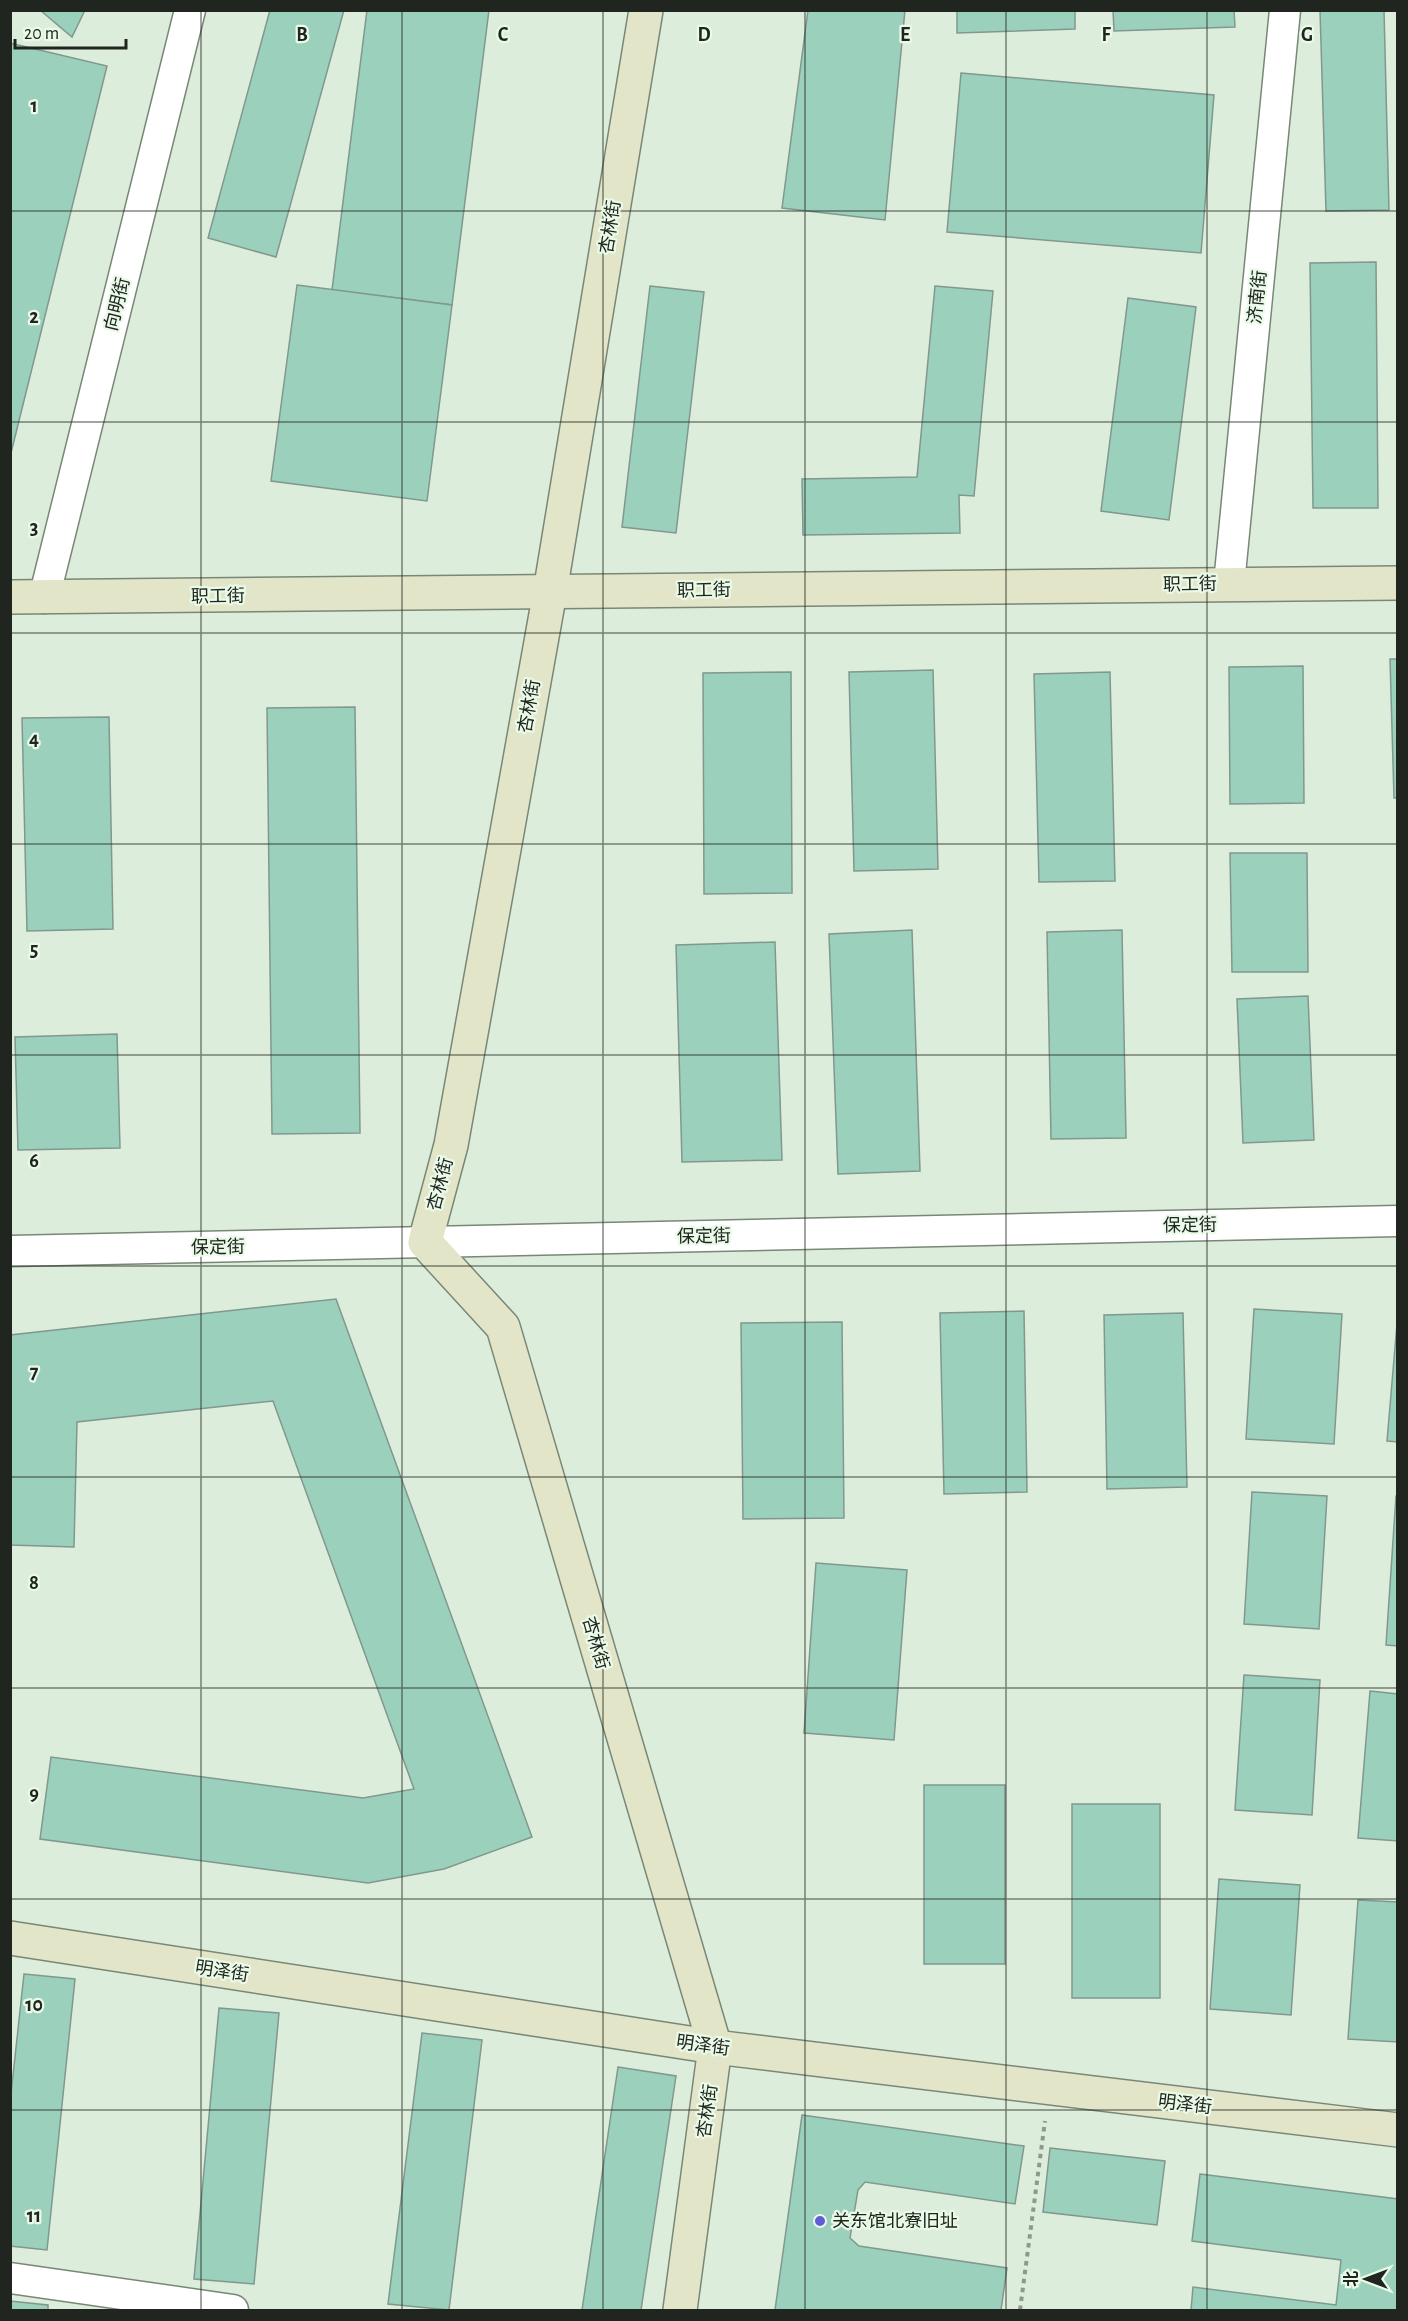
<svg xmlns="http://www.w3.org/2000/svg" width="1408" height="2321" font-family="'Alegreya Sans','Noto Sans SC',sans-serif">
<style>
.building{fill:#9bd0bc;stroke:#81988f;stroke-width:1.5}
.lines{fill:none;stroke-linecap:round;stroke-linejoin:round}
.street-casing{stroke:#798777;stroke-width:33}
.secondary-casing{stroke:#798777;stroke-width:36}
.path{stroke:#8e998c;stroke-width:4;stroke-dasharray:4.5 4.5;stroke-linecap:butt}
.street{stroke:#fff;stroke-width:30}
.secondary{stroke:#e2e5c8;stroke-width:33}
.grid{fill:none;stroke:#20251f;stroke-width:1.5;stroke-opacity:0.55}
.poi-dot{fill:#605cd5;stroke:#eafae8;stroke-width:2}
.labels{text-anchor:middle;stroke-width:4.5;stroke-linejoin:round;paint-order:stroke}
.street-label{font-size:18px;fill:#20251f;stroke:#eafae8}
.poi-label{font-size:18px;fill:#20251f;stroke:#eafae8;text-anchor:start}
.grid-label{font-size:20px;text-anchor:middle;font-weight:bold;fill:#20251f;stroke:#eafae8;stroke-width:4.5;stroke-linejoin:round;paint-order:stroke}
</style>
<rect width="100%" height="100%" fill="#ddeddb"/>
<!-- building -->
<g class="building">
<polygon points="40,10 85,10 72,37"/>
<polygon points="270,10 344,10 276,257 208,238"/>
<polygon points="367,10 489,10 452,305 332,290"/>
<polygon points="808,10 905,10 885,220 782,208"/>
<polygon points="957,10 1075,10 1075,29 957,33"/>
<polygon points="1113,10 1234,10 1235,27 1114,31"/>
<polygon points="1320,10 1384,10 1389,210 1326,211"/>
<polygon points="10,43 107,66 10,457"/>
<polygon points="961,73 1214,95 1201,253 947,232"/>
<polygon points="1376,262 1378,508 1313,508 1310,263"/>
<polygon points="297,285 452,305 427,501 271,481"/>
<polygon points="650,286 704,292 676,533 622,527"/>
<polygon points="935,286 993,291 974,496 959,495 960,533 803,535 802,479 917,477"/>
<polygon points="1128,298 1196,307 1169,520 1101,511"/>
<polygon points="1390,659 1398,659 1398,798 1394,798"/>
<polygon points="1303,666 1304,803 1230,804 1229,667"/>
<polygon points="933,670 938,869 854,871 849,672"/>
<polygon points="791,672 792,893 704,894 703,673"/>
<polygon points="1110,672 1115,881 1039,882 1034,674"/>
<polygon points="355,707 360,1133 272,1134 267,708"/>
<polygon points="109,717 113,929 27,931 22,718"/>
<polygon points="1230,853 1307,853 1308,972 1232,972"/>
<polygon points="912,930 920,1171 838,1174 829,934"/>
<polygon points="1122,930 1126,1138 1051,1139 1047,932"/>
<polygon points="775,942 782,1160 682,1162 676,945"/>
<polygon points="1308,996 1314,1140 1243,1143 1237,999"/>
<polygon points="117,1034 120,1148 18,1150 15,1037"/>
<polygon points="336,1299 532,1837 444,1869 368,1883 40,1839 51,1757 363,1798 414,1789 273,1401 77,1422 74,1547 10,1545 10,1335"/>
<polygon points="1254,1309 1342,1314 1334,1444 1246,1439"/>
<polygon points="1024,1311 1027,1492 944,1494 940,1313"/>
<polygon points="1398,1312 1398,1442 1387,1441"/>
<polygon points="1183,1313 1187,1487 1107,1489 1104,1315"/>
<polygon points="842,1322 844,1518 743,1519 741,1323"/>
<polygon points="1252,1492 1327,1496 1319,1629 1244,1624"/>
<polygon points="1396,1496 1398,1496 1398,1646 1386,1645"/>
<polygon points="816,1563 907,1570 894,1740 804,1733"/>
<polygon points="1244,1675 1320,1680 1312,1815 1235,1810"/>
<polygon points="1370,1691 1398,1694 1398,1841 1358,1838"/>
<rect x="924" y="1785" width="81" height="179"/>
<rect x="1072" y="1804" width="88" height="194"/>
<polygon points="1219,1879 1300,1885 1291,2015 1210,2009"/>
<polygon points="1358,1900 1398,1902 1398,2042 1348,2039"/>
<polygon points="24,1974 75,1979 47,2250 10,2246 10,2103"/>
<polygon points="219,2008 279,2013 254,2284 194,2279"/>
<polygon points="422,2033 482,2040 449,2310 388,2304"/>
<polygon points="618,2067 676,2076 641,2310 582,2310"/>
<polygon points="802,2115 1024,2146 1015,2204 865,2182 858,2190 850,2238 859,2246 1007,2268 1001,2310 775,2310"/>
<polygon points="1050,2148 1165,2161 1157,2225 1043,2212"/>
<polygon points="1200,2174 1398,2199 1398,2310 1191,2310 1193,2287 1336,2305 1341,2260 1192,2241"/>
<polygon points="10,2301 48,2305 48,2310 10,2310"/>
</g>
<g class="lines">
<!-- street casing -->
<g class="street-casing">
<g id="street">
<polyline points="1229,584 1285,10"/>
<polyline points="44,598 190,10"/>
<polyline points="10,1251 1398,1221"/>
<polyline points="10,2278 233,2310"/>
</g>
</g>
<!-- secondary casing -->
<g class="secondary-casing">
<g id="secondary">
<polyline points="646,10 550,592 451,1145 425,1242 503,1327 715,2047 680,2310"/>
<polyline points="10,597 1398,583"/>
<polyline points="10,1938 715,2047 1398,2130"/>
</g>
</g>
<!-- path -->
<polyline class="path" points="1020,2310 1045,2121"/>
<!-- street -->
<use href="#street" class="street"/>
<!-- secondary -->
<use href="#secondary" class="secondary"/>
</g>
<!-- grid -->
<path class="grid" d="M201,10V2310M402,10V2310M603,10V2310M805,10V2310M1006,10V2310M1207,10V2310M10,211H1398M10,422H1398M10,633H1398M10,844H1398M10,1055H1398M10,1266H1398M10,1477H1398M10,1688H1398M10,1899H1398M10,2110H1398"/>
<!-- markers -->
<circle class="poi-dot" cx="820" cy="2221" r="6"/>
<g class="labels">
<!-- street labels -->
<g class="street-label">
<text transform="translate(610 227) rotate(-81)" y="6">杏林街</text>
<text transform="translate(1257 297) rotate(-84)" y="6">济南街</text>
<text transform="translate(117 304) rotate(-76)" y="6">向明街</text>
<text transform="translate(1190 584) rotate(-1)" y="6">职工街</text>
<text transform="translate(704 590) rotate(-1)" y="6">职工街</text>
<text transform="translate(218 596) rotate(-1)" y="6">职工街</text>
<text transform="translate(529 706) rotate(-80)" y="6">杏林街</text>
<text transform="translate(440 1184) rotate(-75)" y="6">杏林街</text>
<text transform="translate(1190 1225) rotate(-1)" y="6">保定街</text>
<text transform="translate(704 1236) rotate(-1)" y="6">保定街</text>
<text transform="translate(218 1247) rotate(-1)" y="6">保定街</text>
<text transform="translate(596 1643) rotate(74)" y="6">杏林街</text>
<text transform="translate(222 1971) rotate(9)" y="6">明泽街</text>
<text transform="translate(703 2045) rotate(8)" y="6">明泽街</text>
<text transform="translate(1185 2104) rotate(7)" y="6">明泽街</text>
<text transform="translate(707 2111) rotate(-82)" y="6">杏林街</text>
</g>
<!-- poi labels -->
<g class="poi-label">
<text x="832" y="2227">关东馆北寮旧址</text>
</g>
</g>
<g class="grid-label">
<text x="302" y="41">B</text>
<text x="503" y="41">C</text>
<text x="704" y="41">D</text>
<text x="905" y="41">E</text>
<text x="1106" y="41">F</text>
<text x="1307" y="41">G</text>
<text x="34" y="112">1</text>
<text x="34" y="323">2</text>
<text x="34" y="534">3</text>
<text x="34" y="745">4</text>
<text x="34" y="956">5</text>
<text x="34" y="1167">6</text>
<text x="34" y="1378">7</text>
<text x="34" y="1589">8</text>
<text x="34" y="1800">9</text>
<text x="34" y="2011">10</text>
<text x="34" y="2222">11</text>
</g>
<!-- border -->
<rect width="1408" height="2321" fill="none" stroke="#20251f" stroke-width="24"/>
<!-- north arrow -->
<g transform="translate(1366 2279) rotate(270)" stroke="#eafae8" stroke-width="4.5" paint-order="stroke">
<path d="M0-4.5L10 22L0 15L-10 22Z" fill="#20251f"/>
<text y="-9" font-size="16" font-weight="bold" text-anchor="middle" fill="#20251f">北</text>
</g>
<!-- scale -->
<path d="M15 39v9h111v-9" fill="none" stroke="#20251f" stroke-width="3"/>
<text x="24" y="39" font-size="18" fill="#20251f" stroke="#eafae8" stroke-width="4.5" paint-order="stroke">20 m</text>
</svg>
